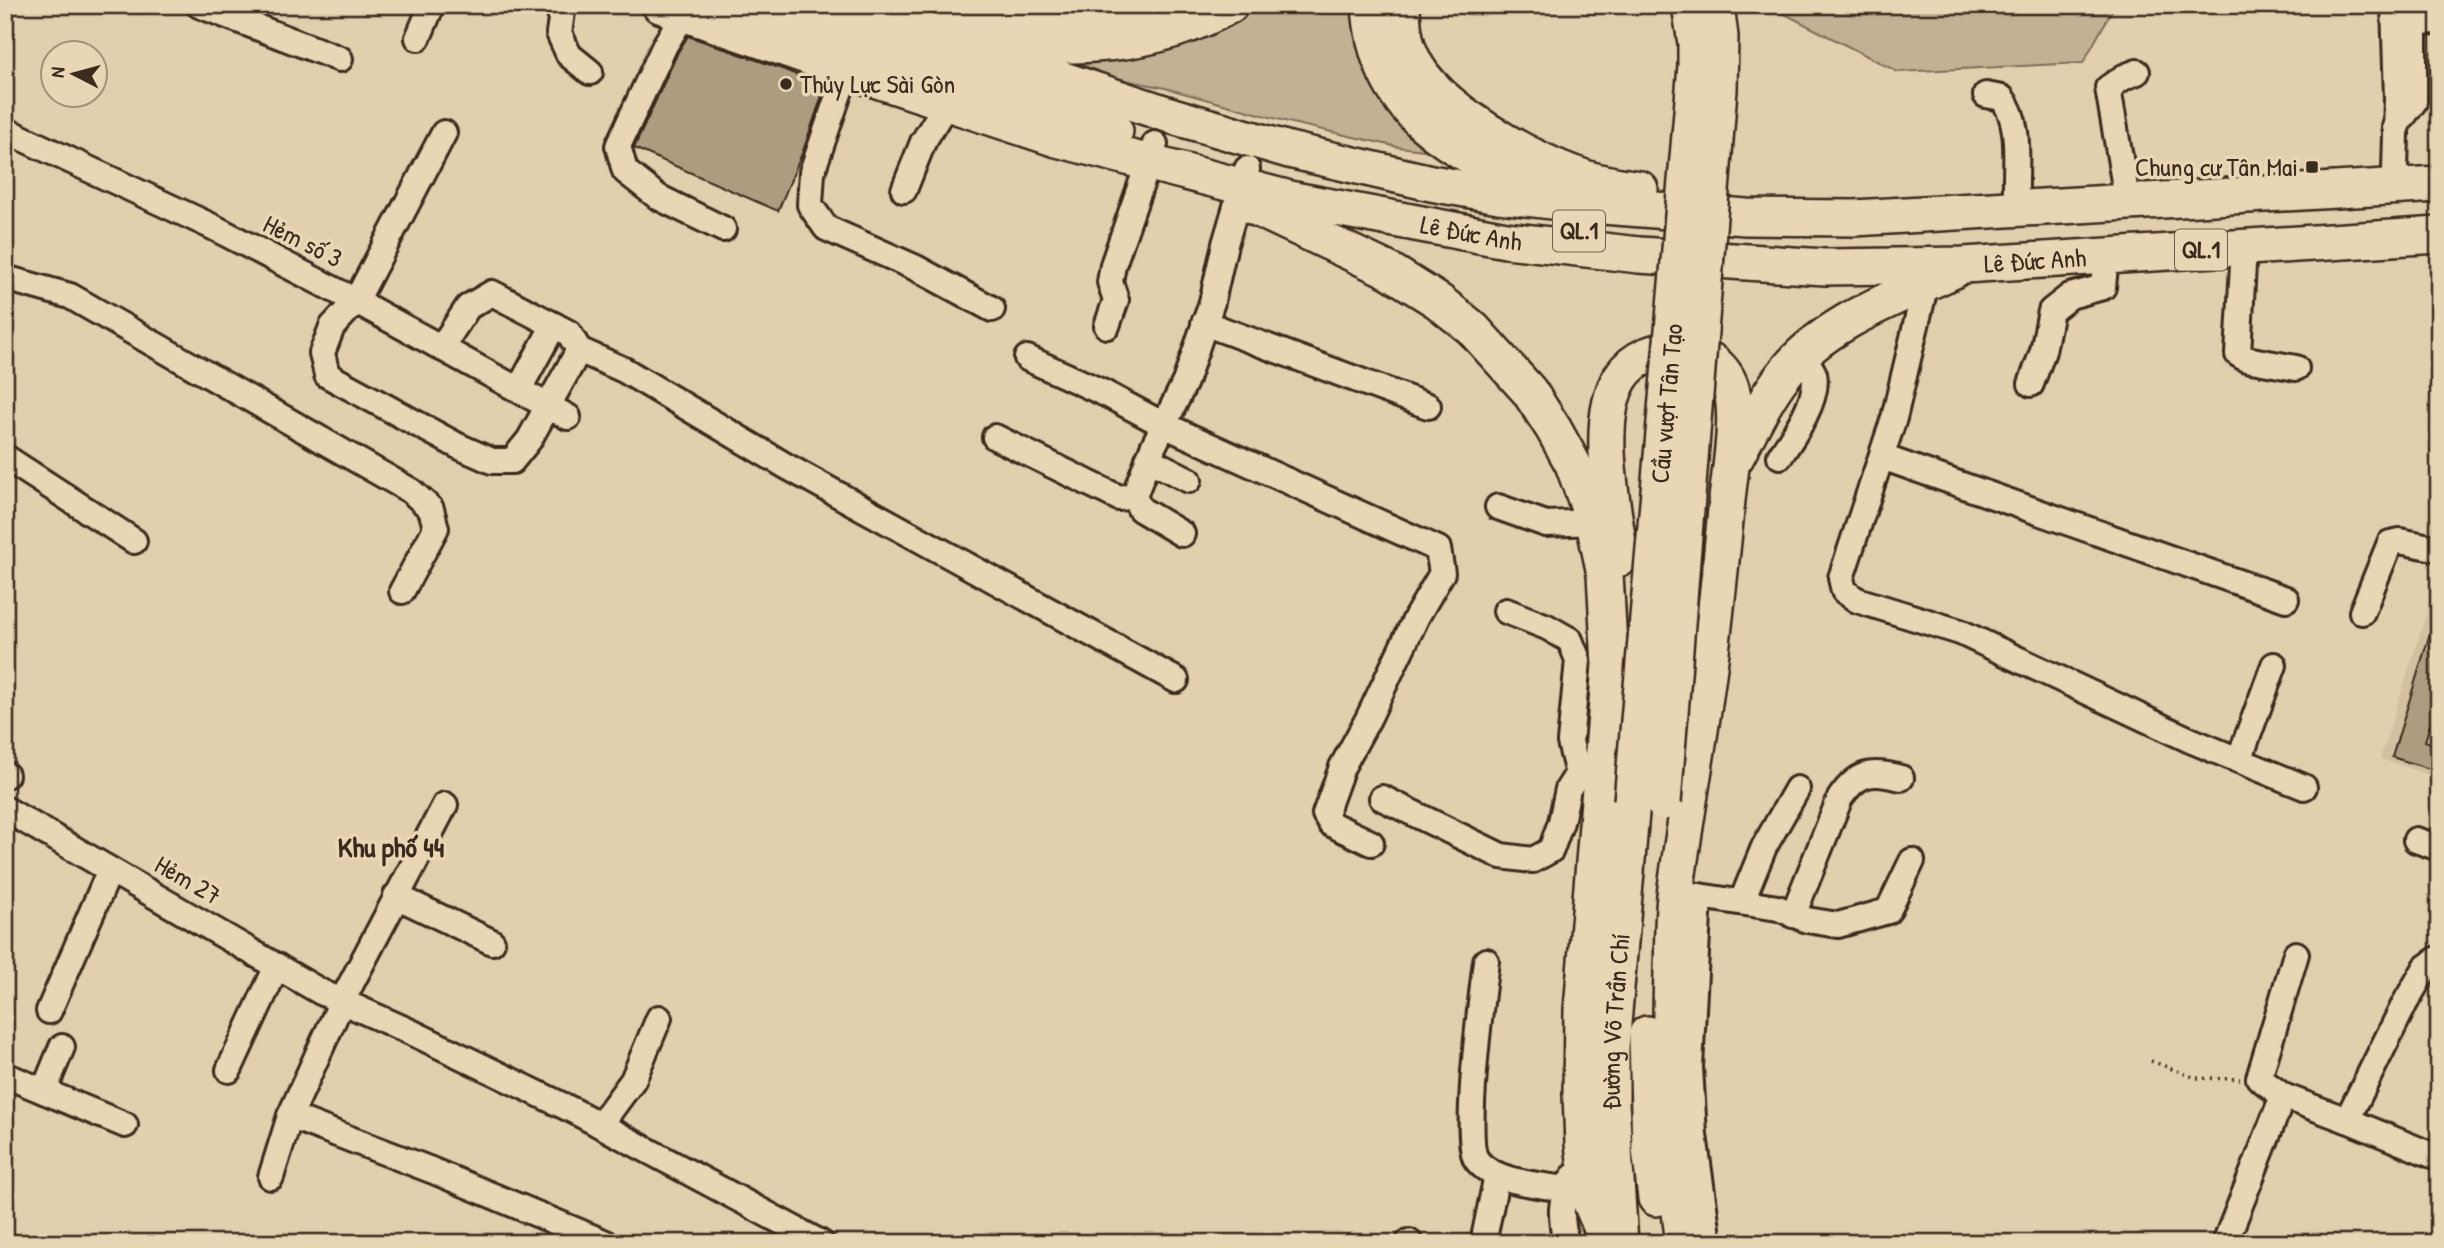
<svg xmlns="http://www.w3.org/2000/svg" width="2444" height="1248" font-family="'Patrick Hand',sans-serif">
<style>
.built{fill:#d2c0a0}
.green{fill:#c3b194;stroke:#7f6e59;stroke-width:2}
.building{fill:#ae9c81;stroke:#3b2a1e;stroke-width:2}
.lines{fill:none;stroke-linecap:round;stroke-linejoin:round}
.minor-casing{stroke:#3b2a1e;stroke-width:30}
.highway-casing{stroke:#3b2a1e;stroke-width:40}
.path{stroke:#3b2a1e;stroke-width:3.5;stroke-dasharray:2 5;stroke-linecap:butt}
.minor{stroke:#e9d6b4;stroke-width:24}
.highway{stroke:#e9d6b4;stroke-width:35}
.highway-bridge-casing{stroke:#3b2a1e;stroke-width:40;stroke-linecap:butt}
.highway-bridge{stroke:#e9d6b4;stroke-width:35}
.poi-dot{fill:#3b2a1e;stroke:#e9d6b4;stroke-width:2.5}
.labels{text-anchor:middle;stroke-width:7;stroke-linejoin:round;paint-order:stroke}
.shield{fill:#e9d6b4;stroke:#6f5e4b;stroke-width:2}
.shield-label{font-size:24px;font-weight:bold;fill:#3b2a1e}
.poi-label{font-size:26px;fill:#3b2a1e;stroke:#e9d6b4;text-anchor:start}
.street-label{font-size:26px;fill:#3b2a1e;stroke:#e9d6b4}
.neighbourhood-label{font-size:28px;font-weight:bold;fill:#3b2a1e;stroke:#e9d6b4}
</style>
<rect width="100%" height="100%" fill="#e2cfae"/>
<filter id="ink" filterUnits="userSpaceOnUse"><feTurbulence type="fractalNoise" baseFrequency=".0143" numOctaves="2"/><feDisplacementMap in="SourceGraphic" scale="14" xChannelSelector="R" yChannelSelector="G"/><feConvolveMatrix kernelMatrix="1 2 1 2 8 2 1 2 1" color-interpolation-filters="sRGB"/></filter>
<g filter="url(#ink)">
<!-- built -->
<polygon class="built" points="2439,575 2439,778 2380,759"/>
<!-- green -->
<g class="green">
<polygon points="1259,5 1361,5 1433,151 1398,147 1292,123 1165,88 1115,78 1080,64 1208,34"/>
<polygon points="1775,5 2115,5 2083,63 1898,72 1777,10"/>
</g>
<!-- building -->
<g class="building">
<polygon points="688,36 785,70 825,87 803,151 778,211 634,148 678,52"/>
<polygon points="2435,617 2439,618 2439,696 2425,741 2439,746 2439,772 2392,757"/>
</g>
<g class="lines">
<!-- minor casing -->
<g class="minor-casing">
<g id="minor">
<polyline points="199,5 340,59"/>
<polyline points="563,5 559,33 569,55 590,72"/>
<polyline points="2394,5 2397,98 2395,170"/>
<polyline points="684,14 665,45 618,146 625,171 658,197 723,229"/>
<polyline points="2415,22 2439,21"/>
<polyline points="418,38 432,5"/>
<polyline points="847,70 812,172 810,205 826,228 916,268 992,309"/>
<path d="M1986,95L2002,98C2022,123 2015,164 2016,194"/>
<polyline points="2395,127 2414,102 2414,5"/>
<polyline points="5,130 213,227 356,301 568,417"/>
<polyline points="444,133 356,301 332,327 322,353 327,375 458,446 492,461 512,461 529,440 579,350"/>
<polyline points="2125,187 2108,88 2124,77 2137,72"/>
<polyline points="904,190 923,142 947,103"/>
<polyline points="2244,247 2238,354 2246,359 2296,368"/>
<polyline points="5,278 70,296 411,491 431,509 436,528 402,591"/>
<polyline points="1926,283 1894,418 1841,578 1844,591 1857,600 1960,632 2190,740 2304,787"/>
<polyline points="1204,323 1428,406"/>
<polyline points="1107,326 1116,300 1110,282 1113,265 1155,144"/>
<polyline points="441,348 468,307 492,293 569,333 579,350 624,370 786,466 1176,680"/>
<polyline points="1027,358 1106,394 1164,425 1438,549 1442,573 1417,616 1368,719 1342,767 1325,814 1331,824 1371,843"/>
<polyline points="2031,384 2043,351 2051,311 2070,296 2103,287 2106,256"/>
<polyline points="519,389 554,325"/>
<polyline points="995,437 1119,498 1134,496 1153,447 1185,382 1212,302 1225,244 1247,169"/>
<path d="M1780,456C1793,437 1820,398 1814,374C1812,368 1805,360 1802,355"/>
<polyline points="5,457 134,541"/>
<polyline points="1882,457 2286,599"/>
<polyline points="1148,459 1189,480"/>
<polyline points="1134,496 1140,509 1182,534"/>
<polyline points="1498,507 1546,524 1593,522"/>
<polyline points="1506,611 1547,627 1570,640 1578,660 1570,742 1578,774"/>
<polyline points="2362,612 2390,543 2400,541 2439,549"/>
<polyline points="2239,760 2274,665"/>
<polyline points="5,774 6,775"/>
<polyline points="1382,798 1501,856 1533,860 1551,850 1561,822 1568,789 1582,767 1601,765"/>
<polyline points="5,809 321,992 413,1033 574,1111 821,1243"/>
<polyline points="2416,840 2439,848"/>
<polyline points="1675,892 1699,896 1690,1067 1694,1135 1709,1243"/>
<polyline points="396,896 492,942"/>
<polyline points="1699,896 1778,908 1807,920 1838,925 1888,911 1912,861"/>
<polyline points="1742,901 1764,847 1797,789"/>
<path d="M1793,915L1840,798C1858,772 1871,770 1901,778"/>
<polyline points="2296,954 2259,1078 2283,1096 2347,1120 2439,1158"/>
<path d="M1486,961C1482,993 1463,1138 1476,1159C1491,1182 1541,1185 1565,1189"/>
<polyline points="49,1011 110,870"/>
<polyline points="229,1070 277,966"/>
<polyline points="5,1075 125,1125"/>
<polyline points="44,1091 62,1047"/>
<polyline points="290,1116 431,1170 606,1243"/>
<polyline points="2347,1120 2405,1003 2426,967 2439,958"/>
<polyline points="600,1125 633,1080 659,1018"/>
<polyline points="271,1177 290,1116 342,1001 445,805"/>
<polyline points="1409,1242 1410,1243"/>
<polyline points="1483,1243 1497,1175"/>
<path d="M1566,1243C1561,1220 1558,1197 1573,1177"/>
<polyline points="2225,1243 2283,1096"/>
</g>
</g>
<!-- highway casing -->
<g class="highway-casing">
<g id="highway">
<path id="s1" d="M660,5L847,70L1057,139L1294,200L1506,240L1639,255L1825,267L1964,265L2439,235"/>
<polyline points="737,5 1115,131"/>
<polyline points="820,5 945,41 1176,117 1289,150 1431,183 1499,195 1577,204 1746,217 1854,218 2439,184"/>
<path d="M1370,5C1376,115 1451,151 1541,189"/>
<path d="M1402,5C1402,23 1404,42 1412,58C1433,107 1532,161 1582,177C1601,184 1621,186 1640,189"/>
<polyline points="916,21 1081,19 1124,14 1154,5"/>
<path d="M989,43C1075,48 1154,49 1230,5"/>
<polyline points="1250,205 1390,271 1438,301 1472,328 1529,391 1553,428 1573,464 1586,500 1596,532 1605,574 1610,665 1582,1010 1581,1094 1583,1144 1591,1203 1608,1243"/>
<path d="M1736,457C1751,429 1765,398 1785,373C1824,322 1898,297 1954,270"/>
<path d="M1620,558C1614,508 1593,420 1621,377C1646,338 1716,341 1731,388C1740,416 1730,470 1727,500C1721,563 1715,626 1706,689C1697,755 1685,821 1676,888C1672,915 1673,943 1672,971C1669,1061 1671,1153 1684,1243"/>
<polyline points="1647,1034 1650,1149 1656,1198"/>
<path id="s2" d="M1620,1243L1611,1103V1047L1632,801"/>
</g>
</g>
<!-- path -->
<polyline class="path" points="2151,1061 2196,1078 2240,1079"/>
<!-- minor -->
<use href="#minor" class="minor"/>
<!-- highway -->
<use href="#highway" class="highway"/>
<!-- highway-bridge casing -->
<g class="highway-bridge-casing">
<g id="highway-bridge">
<path id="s3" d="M1632,801L1696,66V43L1690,5"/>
<polyline points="1663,802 1719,90 1720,37 1716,5"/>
</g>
</g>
<!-- highway-bridge -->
<use href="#highway-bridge" class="highway-bridge"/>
</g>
</g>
<!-- markers -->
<g class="poi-dot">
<circle cx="786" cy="84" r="7"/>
<rect x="2305" y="160" width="14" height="14" rx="3.5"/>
</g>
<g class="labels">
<!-- shield labels -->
<g class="shield">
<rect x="1553" y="210.5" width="52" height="41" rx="5"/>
<rect x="2175" y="229.5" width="52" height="41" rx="5"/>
</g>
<g class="shield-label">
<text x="1579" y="239">QL.1</text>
<text x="2201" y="258">QL.1</text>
</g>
<!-- poi labels -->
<g class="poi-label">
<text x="800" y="93">Thủy Lực Sài Gòn</text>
<text x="2298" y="176" text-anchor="end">Chung cư Tân Mai</text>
</g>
<!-- street labels -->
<g class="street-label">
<text dy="9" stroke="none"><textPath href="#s1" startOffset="844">Lê Đức Anh</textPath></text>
<text transform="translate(303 241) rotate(27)" y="9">Hẻm số 3</text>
<text dy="9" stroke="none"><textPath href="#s1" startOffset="1410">Lê Đức Anh</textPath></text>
<text dy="9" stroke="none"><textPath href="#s3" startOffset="399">Cầu vượt Tân Tạo</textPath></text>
<text transform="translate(188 880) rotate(30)" y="9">Hẻm 27</text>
<text dy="9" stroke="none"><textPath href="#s2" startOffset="222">Đường Võ Trần Chí</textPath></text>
</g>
<!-- neighbourhood labels -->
<g class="neighbourhood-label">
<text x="391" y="857">Khu phố 44</text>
</g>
</g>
<!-- margin -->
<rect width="2444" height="1248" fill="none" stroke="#e9d6b4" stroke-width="28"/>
<rect x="14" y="14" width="2416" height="1220" fill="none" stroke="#3b2a1e" stroke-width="2.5" filter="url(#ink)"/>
<!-- north arrow -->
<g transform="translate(74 74) rotate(276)"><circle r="33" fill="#e9d6b4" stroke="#a39178" stroke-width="2"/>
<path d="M0-5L12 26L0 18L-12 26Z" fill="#3b2a1e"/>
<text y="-10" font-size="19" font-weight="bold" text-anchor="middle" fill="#3b2a1e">N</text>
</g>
</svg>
